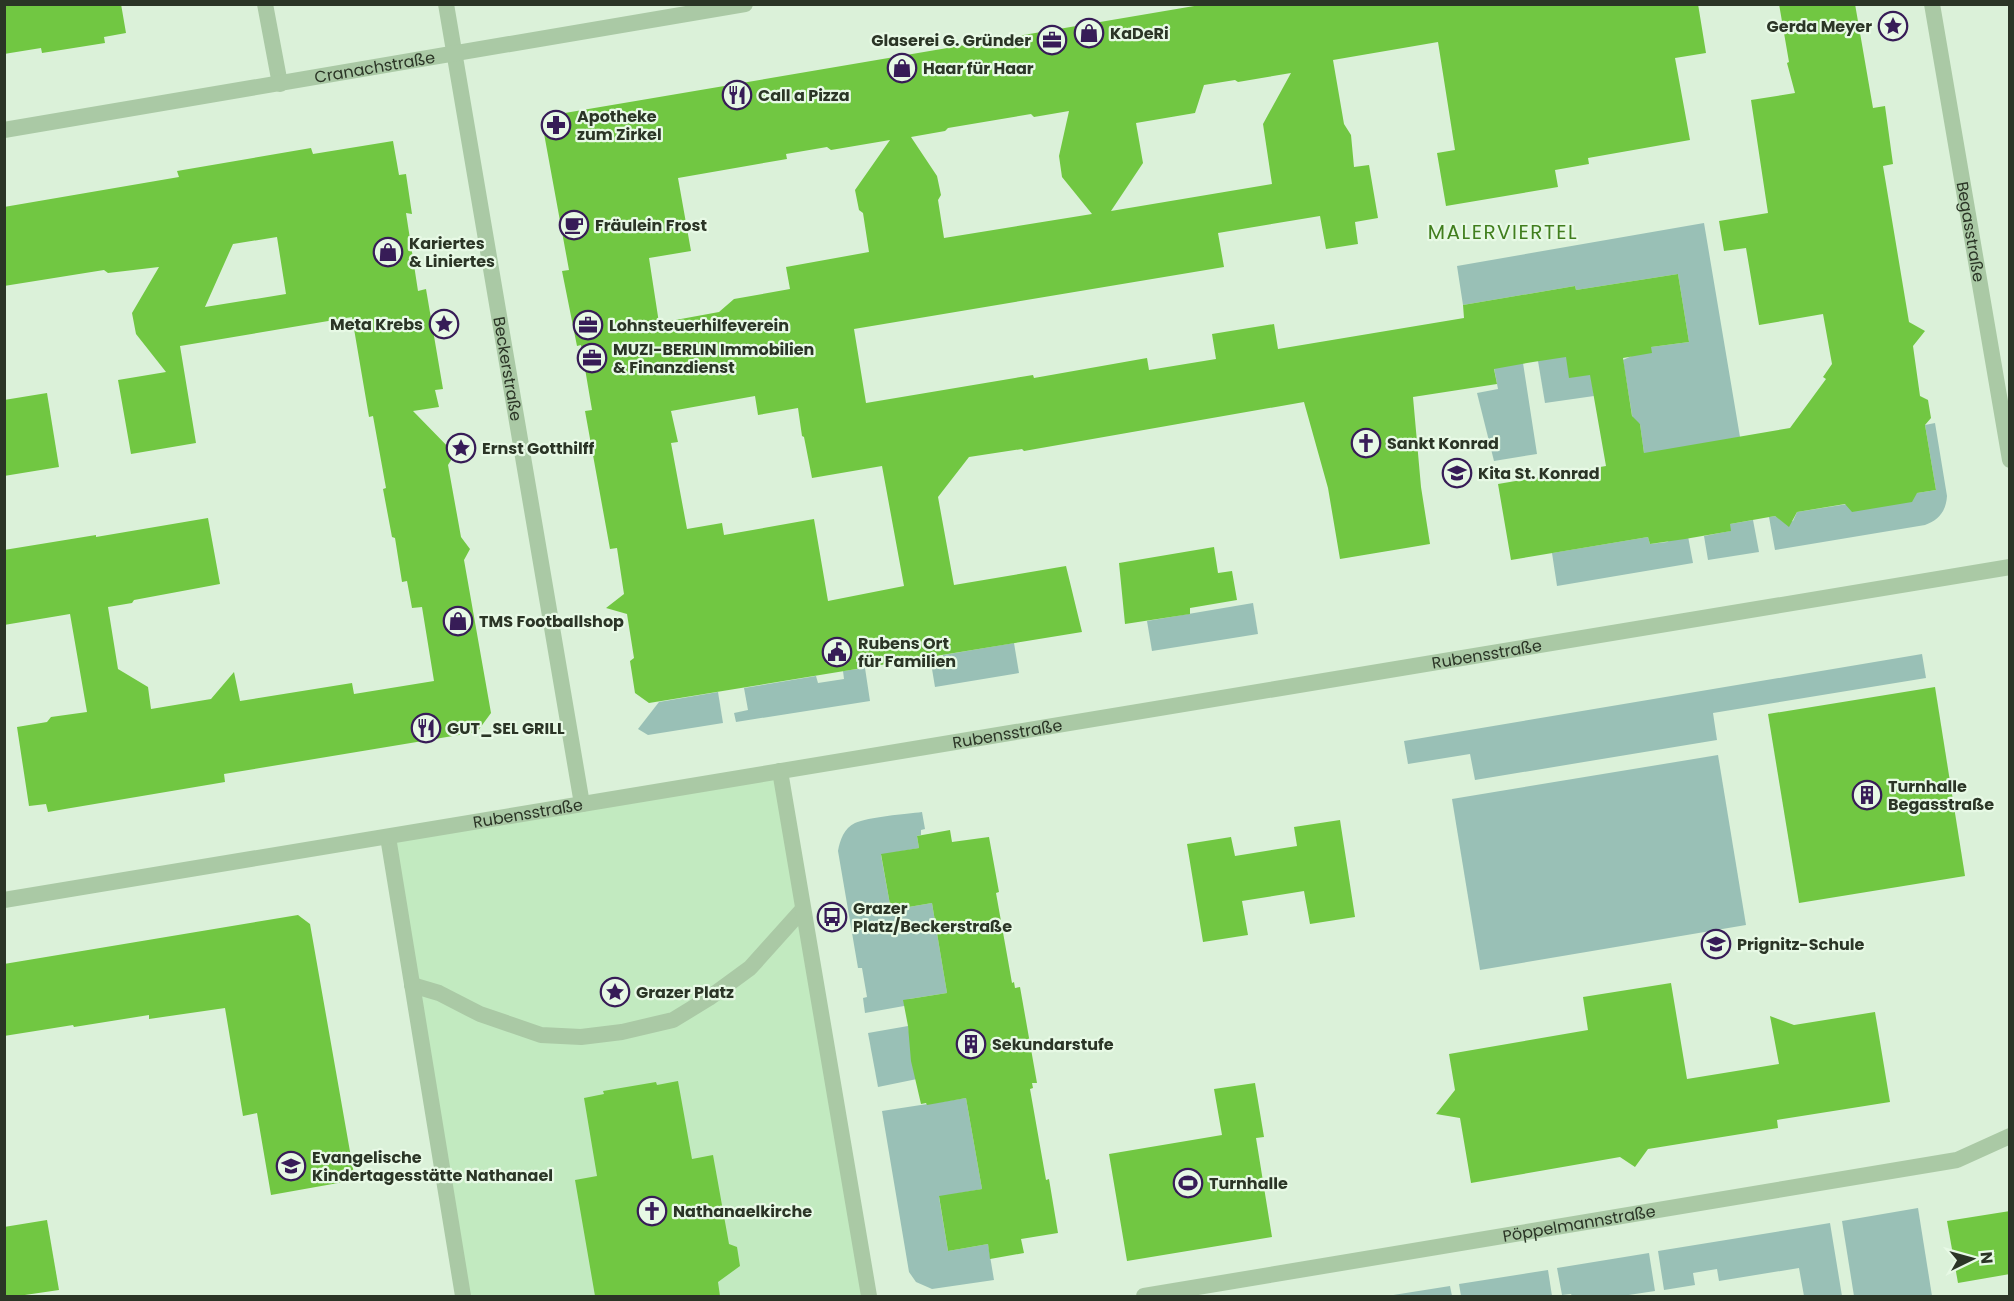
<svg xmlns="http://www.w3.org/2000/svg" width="2014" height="1301" font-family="Poppins,sans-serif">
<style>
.green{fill:#99c0b6}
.plaza{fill:#c2eac0}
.building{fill:#71c742;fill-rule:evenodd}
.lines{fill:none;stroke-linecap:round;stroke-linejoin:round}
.service{stroke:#aac9a5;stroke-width:16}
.minor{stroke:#aac9a5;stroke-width:16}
.tertiary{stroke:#aac9a5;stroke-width:16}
.labels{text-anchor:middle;stroke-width:4.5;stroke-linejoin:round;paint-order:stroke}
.poi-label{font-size:16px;font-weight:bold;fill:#2b3526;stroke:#e7f9e5;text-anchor:start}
.street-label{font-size:16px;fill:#2b3526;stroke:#e7f9e5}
.quarter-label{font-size:20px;letter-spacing:1.5px;fill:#417e1e;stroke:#e7f9e5}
</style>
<rect width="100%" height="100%" fill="#dbf1d9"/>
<!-- green -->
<g class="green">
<polygon points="1704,223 1740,437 1645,460 1640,424 1633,421 1623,360 1651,347 1689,342 1678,274 1576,290 1575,286 1463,305 1457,266"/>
<polygon points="1564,352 1591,375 1594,396 1545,403 1538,361"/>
<polygon points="1523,363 1537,454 1494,461 1477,393 1498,389 1494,368"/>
<path d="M1935,423L1947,496C1946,511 1939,520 1925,525L1775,550L1769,517L1775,516L1785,523L1793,521L1797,512L1936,490L1925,425Z"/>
<polygon points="1753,520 1759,552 1708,560 1704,536 1730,531 1730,524"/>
<polygon points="1687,531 1693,563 1557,586 1552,553 1648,537 1650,544 1667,542"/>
<polygon points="1253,603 1258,634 1152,651 1147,621"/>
<polygon points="1014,643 1019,673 935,687 931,663 943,662 943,655"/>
<polygon points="1922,654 1926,678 1713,713 1717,740 1475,780 1470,754 1408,764 1404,741"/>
<polygon points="865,668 870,701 736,722 734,713 748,710 744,688 816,676 818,683 844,679 843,671"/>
<polygon points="718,692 723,723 648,735 638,729 659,702"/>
<polygon points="1718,755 1746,925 1480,970 1452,799"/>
<path d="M922,812L925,829L921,830V835L917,836L919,848L881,855L891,910L932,903L947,993L909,999L904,1006L865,1013L863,998L867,997L862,968H858L838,851C840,840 844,828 855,823C868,817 906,814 922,812Z"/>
<polygon points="908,1026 917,1079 878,1087 868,1033"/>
<polygon points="966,1098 982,1189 939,1197 948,1251 988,1244 994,1280 932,1289 916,1282 909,1272 882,1111"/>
<polygon points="1918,1208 1932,1296 1854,1296 1842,1221"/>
<polygon points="1830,1223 1842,1296 1804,1296 1799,1268 1719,1281 1717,1269 1693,1273 1695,1285 1664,1290 1658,1251"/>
<polygon points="1649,1253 1655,1291 1622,1296 1572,1296 1571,1294 1562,1295 1557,1268"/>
<polygon points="1548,1270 1552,1296 1461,1296 1459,1284"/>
<polygon points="1450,1286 1452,1296 1387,1296"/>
</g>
<!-- plaza -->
<polygon class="plaza" points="780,771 869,1296 463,1296 388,837"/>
<!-- building -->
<g class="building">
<polygon points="4,4 121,4 126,33 104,37 105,43 42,53 41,48 4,54"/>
<path d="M1206,4H1698L1706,53L1675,58L1690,140L1588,158L1589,164L1555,170L1558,187L1446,206L1437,153L1455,150L1438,42L1333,60L1344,124L1351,135L1354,167L1369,165L1378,218L1355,222L1358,244L1326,249L1320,216L1218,233L1224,267L854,329L866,403L1033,375L1034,378L1147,358L1149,370L1216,359L1212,334L1274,324L1278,349L1464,318L1463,305L1575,286L1576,290L1678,274L1689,342L1651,347L1652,353L1623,358L1632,416L1640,424L1644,453L1790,428L1826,379L1823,377L1832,364L1823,314L1759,325L1746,248L1724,251L1719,221L1768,213L1751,100L1795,93L1787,63L1789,62L1779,4H1855L1873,108L1885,106L1893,164L1883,166L1909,322L1925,331L1913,346L1920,396L1928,400L1931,418L1925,425L1936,490L1917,493L1912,502L1852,512L1845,504L1797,512L1789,527L1775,516L1730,524L1731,531L1685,539L1650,544L1648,537L1511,560L1498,484L1606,466L1590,375L1569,378L1566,357L1533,362L1494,369L1497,384L1413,397L1421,487L1430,544L1340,559L1328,488L1304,402L1024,451L1022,449L969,457L938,497L954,585L1066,566L1082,632L649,703L635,693L630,661L634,658L627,614L606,608L624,594L617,548L610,549L585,411L592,410L581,345L577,346L562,271L569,270L543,128L553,115ZM1291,73L1263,124L1272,184L1111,211L1143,163L1136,123L1195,113L1204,85L1235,80L1238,82ZM1069,111L1059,156L1062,177L1092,214L944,238L938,200L941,195L937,176L911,137L945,131L948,128L1031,114L1034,117ZM890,140L855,190L859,210L863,213L869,252L786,267L790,289L734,299L719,312L659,323L649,258L691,251L678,178L787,159L786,154L827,147L831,150ZM755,396L758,415L798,408L802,436L804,437L812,478L882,466L904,586L828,601L814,519L724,535L722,523L687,529L671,443L678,442L671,411Z"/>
<path d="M393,141L399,175L406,174L412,214L406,213L418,291L426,289L443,389L435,390L439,407L413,411L455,454L448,465L461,537L470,549L464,560L491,713L477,732L224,774L225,782L65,809L48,812L46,804L29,806L17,727L47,722L51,717L87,712L70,614L4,625V550L96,535V537L208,518L220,584L134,600L132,603L108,607L118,669L148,687L151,709L211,699L234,672L240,701L352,683L354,694L434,681L422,607L412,608L407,581L402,582L395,538L392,537L383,489L386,488L373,416L369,417L352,317L180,346L196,443L131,454L118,380L166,372L136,334L132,313L159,267L108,273L104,270L4,286V207L179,177L177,171L311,148L313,154ZM277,237L286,294L205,307L233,244Z"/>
<polygon points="47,393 59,467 4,476 4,400"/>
<polygon points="1214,547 1218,573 1232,571 1237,600 1190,608 1190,614 1125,624 1119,563"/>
<polygon points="1935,687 1965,876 1799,903 1768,714"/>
<polygon points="1340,820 1355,917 1310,924 1304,891 1242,901 1248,935 1203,942 1187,844 1231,837 1235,856 1297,846 1294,827"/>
<polygon points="950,830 952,842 989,837 999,892 996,893 1012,983 1014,982 1015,988 1020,987 1037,1083 1032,1083 1033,1088 1030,1089 1046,1180 1049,1179 1058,1233 1021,1239 1024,1253 990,1259 988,1244 948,1251 939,1196 982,1189 966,1098 927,1105 926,1103 921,1104 911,1061 908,1026 903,1000 947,993 932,903 891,910 881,854 919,848 917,836"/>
<polygon points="298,915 310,924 355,1180 271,1195 257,1113 243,1116 225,1008 149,1019 149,1015 74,1027 73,1025 4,1036 4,964"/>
<polygon points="1671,983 1687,1079 1779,1064 1770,1016 1794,1025 1875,1012 1890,1102 1777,1120 1778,1128 1648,1149 1635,1167 1620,1157 1471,1183 1460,1118 1436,1114 1455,1090 1449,1054 1588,1030 1583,997"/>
<polygon points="678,1081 692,1159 713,1155 729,1244 737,1247 740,1266 718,1282 720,1296 595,1296 575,1180 597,1176 584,1098 604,1094 603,1091 656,1082 657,1085"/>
<polygon points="1255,1083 1264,1137 1256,1138 1272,1237 1127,1261 1109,1154 1222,1135 1214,1089"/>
<polygon points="2010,1211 2010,1274 1958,1283 1947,1221"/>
<polygon points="47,1220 59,1290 18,1296 4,1296 4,1227"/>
</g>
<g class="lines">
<!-- service -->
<g class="service">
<polyline points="265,4 280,84"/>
<polyline points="412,985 439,993 480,1014 541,1035 581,1037 622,1032 673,1020 709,998 750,968 803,909"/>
</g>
<!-- minor -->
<g class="minor">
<path id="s1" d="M446,4L582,804"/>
<path id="s2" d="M1932,4L2010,460"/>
<path id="s3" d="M4,130L745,4"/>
<polyline points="780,771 869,1296"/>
<polyline points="388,837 463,1296"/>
<path id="s4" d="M1144,1296L1957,1160L2010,1136"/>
</g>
<!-- tertiary -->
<path class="tertiary" id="s5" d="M4,900L2010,567"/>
</g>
<!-- icons -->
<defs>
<g id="sight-ring" transform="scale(1.5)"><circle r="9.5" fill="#e7f9e5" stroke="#371c57" stroke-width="1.5"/><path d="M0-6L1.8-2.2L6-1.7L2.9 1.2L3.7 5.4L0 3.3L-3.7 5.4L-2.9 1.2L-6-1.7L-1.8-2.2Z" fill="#371c57"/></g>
<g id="shop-ring" transform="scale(1.5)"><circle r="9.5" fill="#e7f9e5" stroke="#371c57" stroke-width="1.5"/><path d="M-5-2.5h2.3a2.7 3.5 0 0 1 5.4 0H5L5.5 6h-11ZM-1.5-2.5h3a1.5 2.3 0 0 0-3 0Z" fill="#371c57"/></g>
<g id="office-ring" transform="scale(1.5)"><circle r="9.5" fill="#e7f9e5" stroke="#371c57" stroke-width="1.5"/><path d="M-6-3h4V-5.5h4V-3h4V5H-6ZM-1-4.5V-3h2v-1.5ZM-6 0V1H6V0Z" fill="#371c57"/></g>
<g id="restaurant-ring" transform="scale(1.5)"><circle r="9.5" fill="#e7f9e5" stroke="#371c57" stroke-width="1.5"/><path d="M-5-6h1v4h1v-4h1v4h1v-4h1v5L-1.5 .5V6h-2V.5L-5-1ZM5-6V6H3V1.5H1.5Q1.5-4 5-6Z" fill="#371c57"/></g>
<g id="pharmacy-ring" transform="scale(1.5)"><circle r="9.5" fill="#e7f9e5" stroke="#371c57" stroke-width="1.5"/><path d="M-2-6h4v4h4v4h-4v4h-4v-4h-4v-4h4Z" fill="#371c57"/></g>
<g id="cafe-ring" transform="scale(1.5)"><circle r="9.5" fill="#e7f9e5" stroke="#371c57" stroke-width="1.5"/><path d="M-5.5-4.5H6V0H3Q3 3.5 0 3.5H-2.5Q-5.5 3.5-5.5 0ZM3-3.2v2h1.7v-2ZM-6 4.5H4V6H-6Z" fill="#371c57"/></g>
<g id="church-ring" transform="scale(1.5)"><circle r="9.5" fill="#e7f9e5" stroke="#371c57" stroke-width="1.5"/><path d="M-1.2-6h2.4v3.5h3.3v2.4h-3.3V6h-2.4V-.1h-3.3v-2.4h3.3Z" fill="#371c57"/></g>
<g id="school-ring" transform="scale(1.5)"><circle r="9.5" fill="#e7f9e5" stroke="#371c57" stroke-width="1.5"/><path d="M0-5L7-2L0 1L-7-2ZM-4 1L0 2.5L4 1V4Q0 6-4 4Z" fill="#371c57"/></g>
<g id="civic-ring" transform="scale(1.5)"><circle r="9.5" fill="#e7f9e5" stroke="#371c57" stroke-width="1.5"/><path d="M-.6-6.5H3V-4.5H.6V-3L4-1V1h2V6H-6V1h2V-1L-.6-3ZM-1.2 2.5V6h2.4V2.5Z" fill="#371c57"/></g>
<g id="building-ring" transform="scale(1.5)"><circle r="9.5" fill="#e7f9e5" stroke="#371c57" stroke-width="1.5"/><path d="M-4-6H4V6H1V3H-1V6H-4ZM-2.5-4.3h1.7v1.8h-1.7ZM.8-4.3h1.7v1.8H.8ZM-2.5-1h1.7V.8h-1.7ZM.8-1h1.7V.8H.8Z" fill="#371c57"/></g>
<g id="bus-ring" transform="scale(1.5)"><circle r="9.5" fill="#e7f9e5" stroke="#371c57" stroke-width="1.5"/><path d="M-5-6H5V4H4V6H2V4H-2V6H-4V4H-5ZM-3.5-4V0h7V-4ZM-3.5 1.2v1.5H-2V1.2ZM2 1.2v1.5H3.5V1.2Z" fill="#371c57"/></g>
<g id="stadium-ring" transform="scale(1.5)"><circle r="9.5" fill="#e7f9e5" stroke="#371c57" stroke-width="1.5"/><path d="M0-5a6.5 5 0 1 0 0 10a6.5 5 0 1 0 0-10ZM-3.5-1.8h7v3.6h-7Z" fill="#371c57"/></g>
</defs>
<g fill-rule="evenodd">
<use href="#sight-ring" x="1893" y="26"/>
<use href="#shop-ring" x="1089" y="33"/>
<use href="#office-ring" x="1052" y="40"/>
<use href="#shop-ring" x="902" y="68"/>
<use href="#restaurant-ring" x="737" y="95"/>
<use href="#pharmacy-ring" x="556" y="125"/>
<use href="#cafe-ring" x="574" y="225"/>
<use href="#shop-ring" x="388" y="252"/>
<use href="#sight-ring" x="444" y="324"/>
<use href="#office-ring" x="588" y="325"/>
<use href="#office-ring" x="592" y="358"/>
<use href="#church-ring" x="1366" y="443"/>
<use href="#sight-ring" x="461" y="448"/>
<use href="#school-ring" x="1457" y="473"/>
<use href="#shop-ring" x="458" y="621"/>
<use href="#civic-ring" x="837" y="652"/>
<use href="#restaurant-ring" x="426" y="728"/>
<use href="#building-ring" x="1867" y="795"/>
<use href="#bus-ring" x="832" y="917"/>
<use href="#school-ring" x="1716" y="944"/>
<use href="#sight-ring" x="615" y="992"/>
<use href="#building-ring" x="971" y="1044"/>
<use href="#school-ring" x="291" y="1166"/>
<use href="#stadium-ring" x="1188" y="1183"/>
<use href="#church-ring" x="652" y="1211"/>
</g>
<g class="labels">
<!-- poi labels -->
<g class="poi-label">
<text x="1872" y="32" text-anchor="end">Gerda Meyer</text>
<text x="1110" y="39">KaDeRi</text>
<text x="1031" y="46" text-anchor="end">Glaserei G. Gründer</text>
<text x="923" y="74">Haar für Haar</text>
<text x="758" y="101">Call a Pizza</text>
<text x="577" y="122">Apotheke<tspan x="577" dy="18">zum Zirkel</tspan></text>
<text x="595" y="231">Fräulein Frost</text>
<text x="409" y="249">Kariertes<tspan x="409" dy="18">&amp; Liniertes</tspan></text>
<text x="423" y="330" text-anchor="end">Meta Krebs</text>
<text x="609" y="331">Lohnsteuerhilfeverein</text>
<text x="613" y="355">MUZI-BERLIN Immobilien<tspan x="613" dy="18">&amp; Finanzdienst</tspan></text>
<text x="1387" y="449">Sankt Konrad</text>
<text x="482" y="454">Ernst Gotthilff</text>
<text x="1478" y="479">Kita St. Konrad</text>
<text x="479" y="627">TMS Footballshop</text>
<text x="858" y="649">Rubens Ort<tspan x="858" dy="18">für Familien</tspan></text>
<text x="447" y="734">GUT_SEL GRILL</text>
<text x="1888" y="792">Turnhalle<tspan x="1888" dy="18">Begasstraße</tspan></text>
<text x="853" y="914">Grazer<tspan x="853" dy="18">Platz/Beckerstraße</tspan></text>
<text x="1737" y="950">Prignitz-Schule</text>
<text x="636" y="998">Grazer Platz</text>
<text x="992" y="1050">Sekundarstufe</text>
<text x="312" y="1163">Evangelische<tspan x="312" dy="18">Kindertagesstätte Nathanael</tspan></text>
<text x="1209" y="1189">Turnhalle</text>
<text x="673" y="1217">Nathanaelkirche</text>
</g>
<!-- street labels -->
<g class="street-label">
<text dy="6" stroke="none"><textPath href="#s3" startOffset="376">Cranachstraße</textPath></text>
<text dy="6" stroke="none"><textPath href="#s2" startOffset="231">Begasstraße</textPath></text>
<text dy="6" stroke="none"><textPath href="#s1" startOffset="370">Beckerstraße</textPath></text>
<text dy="6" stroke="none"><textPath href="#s5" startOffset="1503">Rubensstraße</textPath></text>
<text dy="6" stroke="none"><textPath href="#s5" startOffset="1017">Rubensstraße</textPath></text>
<text dy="6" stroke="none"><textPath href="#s5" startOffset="531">Rubensstraße</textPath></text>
<text dy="6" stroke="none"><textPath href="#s4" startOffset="441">Pöppelmannstraße</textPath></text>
</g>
<!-- quarter labels -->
<g class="quarter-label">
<text x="1503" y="239">MALERVIERTEL</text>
</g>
</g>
<!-- border -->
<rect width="2014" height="1301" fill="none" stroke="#2b3526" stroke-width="12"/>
<!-- north arrow -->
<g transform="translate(1972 1259) rotate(85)" stroke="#e7f9e5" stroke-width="4.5" paint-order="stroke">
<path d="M0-4.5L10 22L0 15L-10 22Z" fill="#2b3526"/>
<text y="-9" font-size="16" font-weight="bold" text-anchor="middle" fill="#2b3526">N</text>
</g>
</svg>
